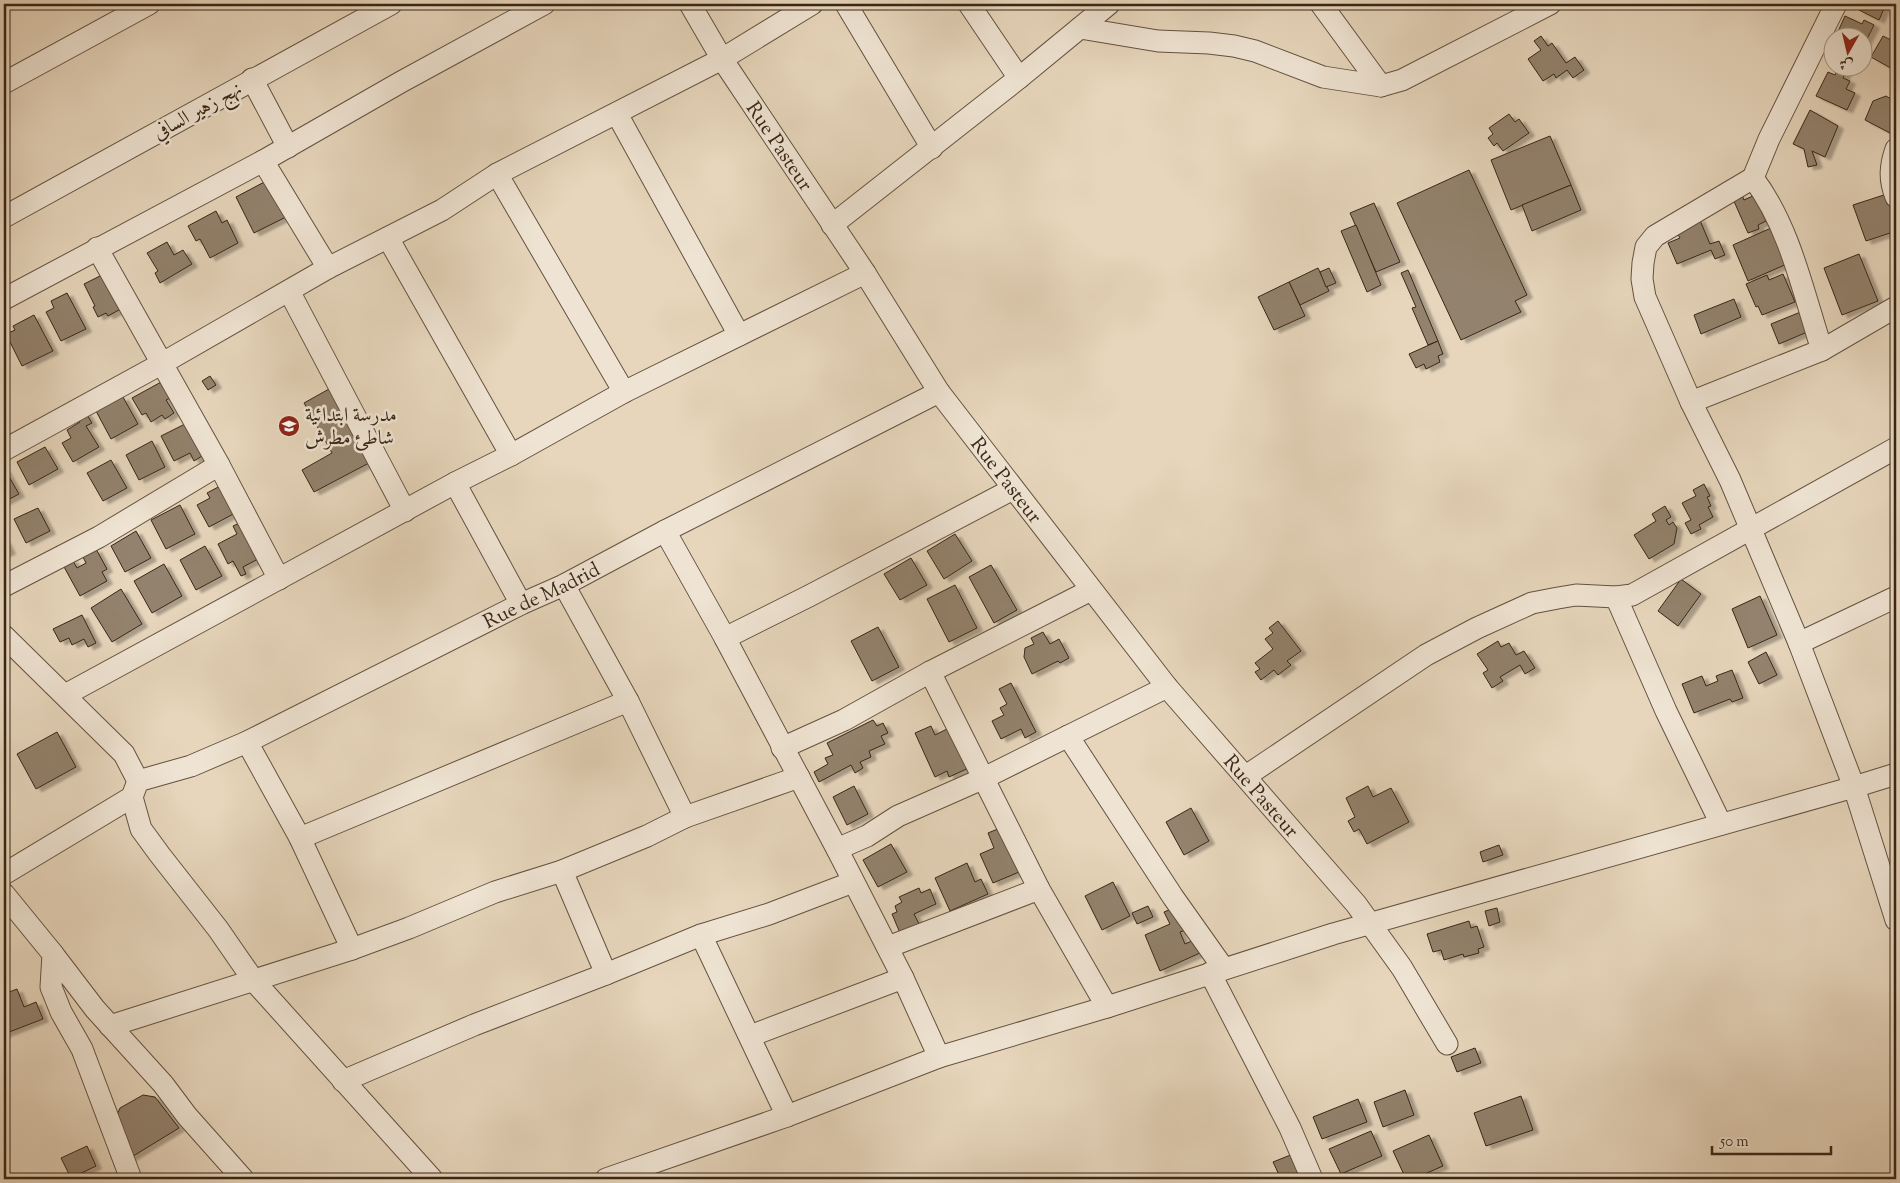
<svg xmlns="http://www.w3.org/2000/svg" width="1900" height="1183" font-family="'Sorts Mill Goudy',Amiri,serif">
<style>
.building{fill:#93826d;stroke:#382617;filter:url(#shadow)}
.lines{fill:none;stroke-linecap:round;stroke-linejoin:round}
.minor-casing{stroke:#645240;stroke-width:23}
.minor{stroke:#efe4d3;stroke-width:21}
.labels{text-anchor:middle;stroke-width:5;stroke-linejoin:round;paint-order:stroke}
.street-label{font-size:20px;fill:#382617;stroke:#efe4d3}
.poi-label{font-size:20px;fill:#382617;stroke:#efe4d3;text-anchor:start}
</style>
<defs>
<filter id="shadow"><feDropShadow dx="5.5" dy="3" stdDeviation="1" flood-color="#0004"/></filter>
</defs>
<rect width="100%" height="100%" fill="#e7d6bc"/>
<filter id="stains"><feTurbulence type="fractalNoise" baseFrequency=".004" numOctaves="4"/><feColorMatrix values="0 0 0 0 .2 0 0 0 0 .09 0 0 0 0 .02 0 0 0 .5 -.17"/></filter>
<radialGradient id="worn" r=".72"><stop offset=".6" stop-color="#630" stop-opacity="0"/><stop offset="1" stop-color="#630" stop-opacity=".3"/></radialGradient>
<!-- building -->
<g class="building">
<polygon points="1852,4 1886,4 1879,20 1859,10 1860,8"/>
<polygon points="1845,16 1862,24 1864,20 1874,25 1862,49 1862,38 1835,38"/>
<polygon points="1541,36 1548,46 1552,43 1566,63 1575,57 1584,70 1573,78 1567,70 1556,78 1554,74 1543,81 1528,59 1541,50 1534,41"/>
<polygon points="1883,36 1895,42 1896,39 1896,71 1871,57"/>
<polygon points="1838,68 1846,72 1843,78 1850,81 1846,89 1855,93 1847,110 1816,96 1828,72 1835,75"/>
<polygon points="1886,96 1896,102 1896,116 1890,133 1865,120 1873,101"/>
<polygon points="1810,110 1838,126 1825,157 1812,151 1817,165 1808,167 1804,149 1793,144"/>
<polygon points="1509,114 1515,122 1519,119 1529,133 1503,151 1497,143 1494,146 1488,138 1493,134 1489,128"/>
<polygon points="1550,136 1571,185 1511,210 1491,160"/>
<polygon points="1469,170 1527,295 1515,301 1521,312 1461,340 1397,203"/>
<polygon points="270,179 292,214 254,233 236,197"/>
<polygon points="1571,185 1581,210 1532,231 1522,205"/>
<polygon points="1890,193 1896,209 1896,231 1866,241 1853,205"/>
<polygon points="1742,195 1744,200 1755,195 1766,221 1758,225 1759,229 1748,233 1733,199"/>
<polygon points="1374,203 1400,262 1376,272 1350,213"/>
<polygon points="216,211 222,223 227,220 238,243 210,258 200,239 196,241 188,226"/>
<polygon points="1699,218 1710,244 1719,241 1725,255 1715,259 1711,250 1677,264 1668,243 1680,238 1677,233"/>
<polygon points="1356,225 1381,285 1367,292 1341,231"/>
<polygon points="1771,228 1787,264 1748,281 1733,245"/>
<polygon points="167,242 174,255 183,250 192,264 160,283 155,273 158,271 147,253"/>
<polygon points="1859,254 1878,301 1842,315 1824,268"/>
<polygon points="1318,268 1329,291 1300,305 1289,282"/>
<polygon points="1329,268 1336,283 1326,287 1320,272"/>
<polygon points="1408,270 1438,341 1428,345 1412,308 1416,307 1401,273"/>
<polygon points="1783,274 1795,302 1762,315 1758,306 1756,307 1746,284 1767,275 1769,280"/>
<polygon points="102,275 126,306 108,316 106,313 98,317 93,307 95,306 84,284"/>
<polygon points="1289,282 1305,316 1274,330 1258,297"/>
<polygon points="67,293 86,329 61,341 46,312 54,308 51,301"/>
<polygon points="1734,299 1741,317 1701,334 1694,315"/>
<polygon points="1803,311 1812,330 1779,344 1771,324"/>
<polygon points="34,315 53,351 22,366 6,334 15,330 13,326"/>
<polygon points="1438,341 1443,354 1438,356 1440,362 1426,369 1424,364 1416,368 1409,354"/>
<polygon points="210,376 216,385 208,390 202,381"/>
<polygon points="163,381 172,397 166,400 174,413 165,419 162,415 151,422 146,413 142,415 132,398"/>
<polygon points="329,389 369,463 314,492 302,470 332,453 304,403"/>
<polygon points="123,397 138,424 111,439 96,411"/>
<polygon points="84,410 92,423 86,426 99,447 73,462 62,443 71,438 67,430 80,422 76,415"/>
<polygon points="185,424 202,456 194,461 190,453 174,461 161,436"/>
<polygon points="152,441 165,467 139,480 126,455"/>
<polygon points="45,447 58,469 29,485 17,462"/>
<polygon points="111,460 127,488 103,501 87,473"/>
<polygon points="4,468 19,494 4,502"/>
<polygon points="1704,484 1710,496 1707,497 1711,506 1708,507 1713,517 1699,525 1701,529 1691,534 1685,523 1691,520 1682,503 1696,496 1693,490"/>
<polygon points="222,485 237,512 209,527 197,505 210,498 207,493"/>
<polygon points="180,505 195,534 166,549 151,520"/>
<polygon points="1665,506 1671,517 1666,520 1669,525 1673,522 1677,528 1674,544 1649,559 1634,535 1656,521 1652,514"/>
<polygon points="38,508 50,531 26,543 14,519"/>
<polygon points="244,521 258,559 243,567 246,574 241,576 233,561 228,564 218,544 237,534 233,526"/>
<polygon points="136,531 151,558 125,572 111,546"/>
<polygon points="955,534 972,561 944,579 927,551"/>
<polygon points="4,539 10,551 4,554"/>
<polygon points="205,546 222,576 196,590 180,560"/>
<polygon points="96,549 107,569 102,572 107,581 80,596 63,565 72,559 77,568 86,563 83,557"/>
<polygon points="911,558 927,585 900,600 884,574"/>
<polygon points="164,564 182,596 152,613 134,581"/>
<polygon points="991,565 1017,610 994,623 969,577"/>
<polygon points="1681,579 1701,594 1678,626 1658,611"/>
<polygon points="955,585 977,628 949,642 927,599"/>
<polygon points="121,589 142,624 112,642 91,608"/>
<polygon points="1760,596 1777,635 1748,648 1732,609"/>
<polygon points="82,615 96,643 88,647 84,639 72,645 69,638 60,642 53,629"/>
<polygon points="1278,621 1301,651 1287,661 1291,665 1278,675 1274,670 1261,680 1255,672 1260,669 1255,663 1273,649 1265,639 1273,633 1269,628"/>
<polygon points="878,627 899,667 872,681 851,641"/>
<polygon points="1043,632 1050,644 1059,639 1069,658 1060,663 1058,661 1032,674 1024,657 1025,648 1034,644 1031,638"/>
<polygon points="1498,641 1501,647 1509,643 1516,655 1524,651 1535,668 1525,674 1520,665 1500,677 1503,681 1492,688 1483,673 1488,670 1477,654"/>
<polygon points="1766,652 1777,675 1759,684 1748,662"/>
<polygon points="1732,670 1743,698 1732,702 1730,699 1694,713 1682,684 1702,676 1706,686 1718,681 1716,676"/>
<polygon points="1011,683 1036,732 1025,738 1021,729 1001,739 992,721 1004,715 1000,708 1007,704 999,689"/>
<polygon points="873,720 877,726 883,723 888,733 881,736 885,744 869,751 871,757 860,762 863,768 855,773 851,765 819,782 814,772 828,764 825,758 833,755 827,743"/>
<polygon points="931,726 935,735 947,729 973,766 949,777 947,771 935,777 915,733"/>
<polygon points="57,732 76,767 36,789 17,754"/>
<polygon points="854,786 868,814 847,825 833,797"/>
<polygon points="1368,786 1373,797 1391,788 1409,822 1367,844 1359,829 1354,832 1348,821 1355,817 1346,798"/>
<polygon points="1191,808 1209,841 1184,855 1166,822"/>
<polygon points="1005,826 1024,870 993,883 980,854 994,848 988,833"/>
<polygon points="891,844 907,872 878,887 863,860"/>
<polygon points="1499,845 1503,855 1483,862 1480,852"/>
<polygon points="967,863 975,882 981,879 988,894 950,911 935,878"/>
<polygon points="1113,882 1130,916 1102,930 1085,896"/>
<polygon points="919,888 921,893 930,889 936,904 914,914 919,924 900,933 892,914 897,912 895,906 902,902 899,897"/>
<polygon points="1148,906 1153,917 1137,924 1132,913"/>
<polygon points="1179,906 1189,929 1180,932 1185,944 1194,940 1200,953 1160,971 1145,935 1170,924 1164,912"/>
<polygon points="1497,908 1500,922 1489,926 1485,911"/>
<polygon points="1469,921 1471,928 1477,926 1484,947 1478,949 1479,953 1464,957 1463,954 1444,960 1441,950 1433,952 1427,934"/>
<polygon points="17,989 24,1007 36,1002 43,1019 4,1034 4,994"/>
<polygon points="1475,1048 1481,1063 1457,1072 1451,1057"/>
<polygon points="1405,1090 1414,1115 1383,1127 1374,1102"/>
<polygon points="143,1095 155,1097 179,1128 130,1158 115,1119 120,1108"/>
<polygon points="1521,1096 1533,1130 1486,1146 1474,1113"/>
<polygon points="1358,1099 1367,1122 1322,1139 1313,1117"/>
<polygon points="1371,1131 1382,1156 1341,1174 1329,1149"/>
<polygon points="1429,1135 1443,1166 1413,1179 1406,1179 1393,1151"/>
<polygon points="87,1146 96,1166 71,1178 61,1158"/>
<polygon points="1298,1152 1309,1179 1281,1179 1273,1162"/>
</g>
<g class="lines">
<!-- minor casing -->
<g class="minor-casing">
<g id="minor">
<path id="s1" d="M690,4L722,59L865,273L939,392L1167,687L1356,904L1402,968L1447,1044"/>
<polyline points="846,4 932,148"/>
<polyline points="969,4 1019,78"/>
<polyline points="1321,4 1381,86"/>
<polyline points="1080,28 1158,41 1209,43 1234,46 1255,51 1323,77 1381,86 1402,80 1550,4"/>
<polyline points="252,79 288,147"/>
<polyline points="4,83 149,4"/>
<polyline points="617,114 739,335"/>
<path d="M1896,149C1890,166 1889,180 1896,197"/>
<polyline points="263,161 328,268"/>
<polyline points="497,174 624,392"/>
<polyline points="1753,178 1655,236 1646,247 1643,263 1642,279 1645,297 1691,402 1730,480 1799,643 1854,787 1896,920"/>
<polyline points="4,217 391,4"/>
<polyline points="832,225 1019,78 1109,4"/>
<polyline points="388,238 511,455"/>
<polyline points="97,248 219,465 279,579"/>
<polyline points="289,291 405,511"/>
<polyline points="4,299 263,161 401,82 544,4"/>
<path d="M1822,350C1803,292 1790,227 1753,178L1769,139L1836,4"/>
<polyline points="1691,402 1822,350 1896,307"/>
<polyline points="4,450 161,364 328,268 442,210 497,174 722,59 812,4"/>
<polyline points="455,483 521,604"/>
<polyline points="665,531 725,638 837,849 903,978 939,1057"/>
<polyline points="564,585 628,701 685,817"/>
<polyline points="4,586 99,537 219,465"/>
<polyline points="1616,597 1666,711 1721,824"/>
<polyline points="4,636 124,754 138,781 132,797 141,829 160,855 218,929 254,981 432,1179"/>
<polyline points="725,638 809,596 1013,489"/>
<polyline points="1799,643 1896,597"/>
<polyline points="930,672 1039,889 1107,1007"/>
<polyline points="65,695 455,483 511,455 624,392 865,273"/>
<polyline points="1068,736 1173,897 1224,969"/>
<polyline points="247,742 300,838 352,949"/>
<polyline points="782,748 844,720 930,672 1091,590"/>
<polyline points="1246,776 1426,655 1477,628 1532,603 1558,598 1576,595 1616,597 1632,595 1896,448"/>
<path id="s2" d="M138,781L191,766L247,742L521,604L564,585L665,531L939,392"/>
<polyline points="300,838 628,701"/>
<polyline points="837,849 867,836 898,816 982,779 1167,687"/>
<polyline points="562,871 606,974"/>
<polyline points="4,874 132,797"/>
<polyline points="4,894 53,954 51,987 61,1012 82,1049 131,1179"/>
<polyline points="701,935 787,1116"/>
<polyline points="888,947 1039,889"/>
<polyline points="53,954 95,1009 163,1084 187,1116 243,1179"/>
<polyline points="1210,973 1290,1128 1312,1179"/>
<polyline points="110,1026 352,949 409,928 495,892 562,871 647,836 685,817 799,777"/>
<polyline points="750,1036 903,978"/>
<polyline points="343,1081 474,1025 606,974 701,935 769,914 853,882"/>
<polyline points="606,1179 787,1116 939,1057 1107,1007 1333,934 1854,787 1896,774"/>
</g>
</g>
<!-- minor -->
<use href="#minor" class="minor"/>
</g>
<!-- icons -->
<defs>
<g id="school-disc" transform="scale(1.125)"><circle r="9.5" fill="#8f2418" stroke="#efe4d3"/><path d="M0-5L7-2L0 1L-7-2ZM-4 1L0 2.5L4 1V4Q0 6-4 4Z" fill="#fff"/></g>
</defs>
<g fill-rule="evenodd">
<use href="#school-disc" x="289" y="426"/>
</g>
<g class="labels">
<!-- street labels -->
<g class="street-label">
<text transform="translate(197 110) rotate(-29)" y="7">نهج زهير السافي</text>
<text dy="7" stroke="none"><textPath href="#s1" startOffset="168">Rue Pasteur</textPath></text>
<text dy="7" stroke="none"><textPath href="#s1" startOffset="572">Rue Pasteur</textPath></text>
<text dy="7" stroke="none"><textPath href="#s2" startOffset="445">Rue de Madrid</textPath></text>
<text dy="7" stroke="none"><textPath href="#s1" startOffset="978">Rue Pasteur</textPath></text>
</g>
<!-- poi labels -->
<g class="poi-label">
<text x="305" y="421">مدرسة ابتدائية<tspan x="305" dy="23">شاطئ مطرش</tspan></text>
</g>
</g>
<!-- margin -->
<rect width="1900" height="1183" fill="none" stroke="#e7d6bc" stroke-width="20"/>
<rect x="5" y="5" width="1890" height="1173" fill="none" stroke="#382617" stroke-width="2.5"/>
<rect x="10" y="10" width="1880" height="1163" fill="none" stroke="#382617"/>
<!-- north arrow -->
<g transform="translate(1848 52) rotate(188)"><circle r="24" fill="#efe4d3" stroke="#a69888"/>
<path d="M0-4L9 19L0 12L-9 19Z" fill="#8f2418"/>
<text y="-8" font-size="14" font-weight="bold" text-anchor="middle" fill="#382617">ش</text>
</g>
<!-- scale -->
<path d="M1712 1146v8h119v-8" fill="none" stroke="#382617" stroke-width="2.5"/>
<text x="1720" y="1146" font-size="15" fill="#382617" stroke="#efe4d3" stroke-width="4" paint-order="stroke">50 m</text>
<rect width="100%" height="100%" filter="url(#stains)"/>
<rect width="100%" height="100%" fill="url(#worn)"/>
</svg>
